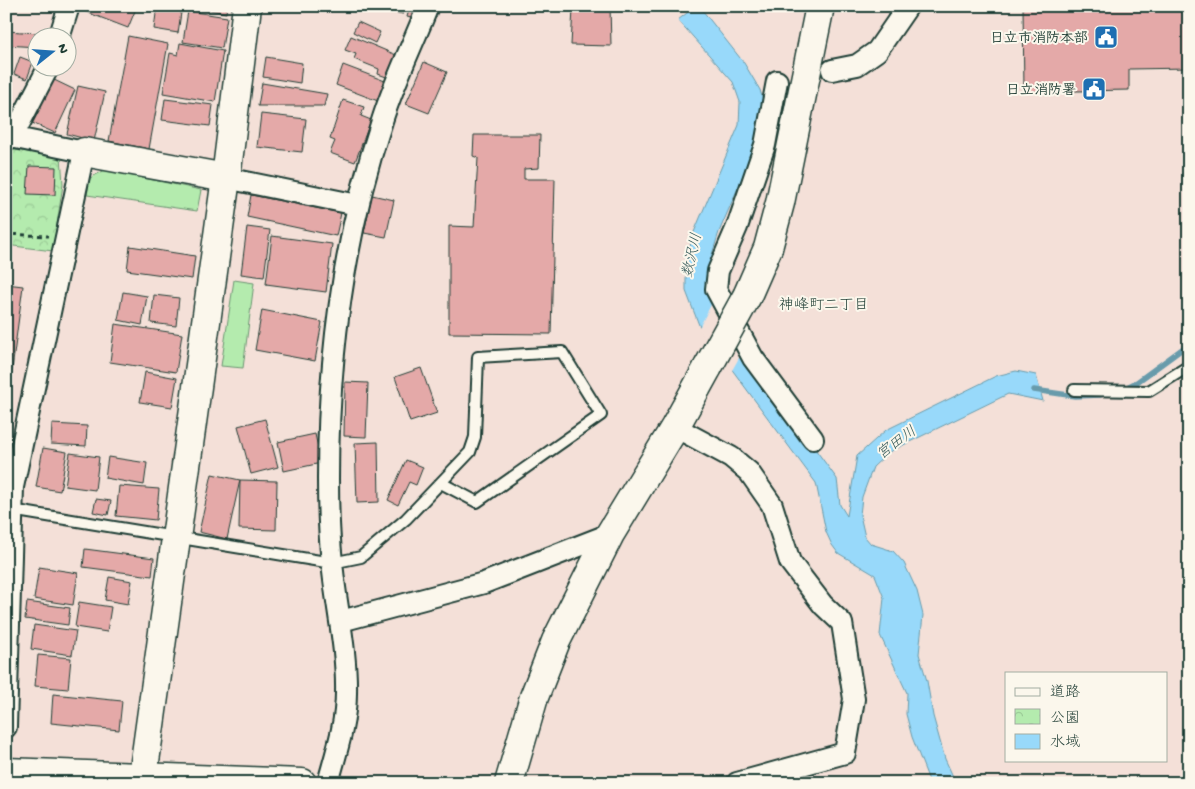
<svg xmlns="http://www.w3.org/2000/svg" width="1195" height="789" font-family="'Gochi Hand','Klee One',sans-serif">
<style>
.grass{fill:#b4ebae;stroke:#6a9471}
.park{fill:url(#park-crowns);stroke:#6a9471}
.water{fill:#98d9fa;stroke:#689bab}
.pier{fill:#f4e0d8}
.lines{fill:none;stroke-linecap:round;stroke-linejoin:round}
.stream{stroke:#689bab;stroke-width:5.5}
.building{fill:#e4a9a8;stroke:#1f3d34}
.lane-casing{stroke:#1f3d34;stroke-width:14}
.street-casing{stroke:#1f3d34;stroke-width:24}
.secondary-casing{stroke:#1f3d34;stroke-width:31}
.path{stroke:#1f3d34;stroke-width:3;stroke-dasharray:4 4;stroke-linecap:butt}
.lane{stroke:#fbf7ec;stroke-width:10}
.street{stroke:#fbf7ec;stroke-width:20}
.secondary{stroke:#fbf7ec;stroke-width:28}
.secondary-bridge-casing{stroke:#1f3d34;stroke-width:31;stroke-linecap:butt}
.secondary-bridge{stroke:#fbf7ec;stroke-width:28}
.labels{text-anchor:middle;stroke-width:4;stroke-linejoin:round;paint-order:stroke}
.poi-label{font-size:14px;font-weight:bold;fill:#1f3d34;stroke:#fbf7ec;text-anchor:end}
.water-label{font-size:15px;font-style:italic;fill:#375c5c;stroke:#fbf7ec}
.neighbourhood-label{font-size:15px;fill:#1f3d34;stroke:#fbf7ec}
</style>
<defs>
<pattern id="park-crowns" width="20" height="18" patternUnits="userSpaceOnUse" patternTransform="scale(1.25)"><rect width="20" height="18" fill="#b4ebae"/><path d="M2 6a3 3 0 1 1 6 0M12 15a3 3 0 1 1 6 0" fill="none" stroke="#9aca96"/></pattern>
</defs>
<rect width="100%" height="100%" fill="#f4e0d8"/>
<filter id="ink" filterUnits="userSpaceOnUse"><feTurbulence type="fractalNoise" baseFrequency=".02" numOctaves="2"/><feDisplacementMap in="SourceGraphic" scale="10" xChannelSelector="R" yChannelSelector="G"/><feConvolveMatrix kernelMatrix="1 2 1 2 8 2 1 2 1" color-interpolation-filters="sRGB"/></filter>
<g filter="url(#ink)">
<!-- grass -->
<g class="grass">
<polygon points="105,170 201,190 197,211 87,195 90,178"/>
<polygon points="234,280 254,283 243,368 221,366"/>
</g>
<!-- park -->
<polygon class="park" points="6,149 61,156 63,184 53,251 6,245"/>
<!-- water -->
<polygon class="water" points="696,6 699,6 744,63 760,90 765,107 758,141 719,232 710,261 707,276 712,301 751,361 837,479 840,505 847,516 857,456 886,430 996,376 1016,371 1036,375 1043,401 1008,394 889,452 873,467 862,497 860,515 865,537 871,544 893,551 904,563 917,591 923,615 919,654 927,681 933,716 945,759 956,783 930,783 912,737 906,714 907,693 880,635 884,598 875,575 838,553 832,545 826,532 816,483 699,325 686,291 686,267 692,237 739,125 740,102 733,82 678,20"/>
<!-- pier -->
<polygon class="pier" points="714,299 745,347 730,374 699,328"/>
<g class="lines">
<!-- stream -->
<g class="stream">
<polyline points="1123,389 1137,382 1189,344"/>
<polyline points="1034,390 1075,396 1100,395"/>
</g>
</g>
<!-- building -->
<g class="building">
<polygon points="83,6 137,6 128,28 81,10"/>
<polygon points="157,6 182,6 178,33 154,29"/>
<polygon points="188,6 227,6 226,13"/>
<polygon points="383,6 404,6 403,14 382,10"/>
<polygon points="410,6 424,6 419,20 407,17"/>
<polygon points="487,6 610,6 611,46 571,45 573,9"/>
<polygon points="1023,6 1189,6 1189,68 1129,69 1129,90 1024,92"/>
<polygon points="188,11 227,17 222,48 183,42"/>
<polygon points="358,22 380,32 375,43 353,32"/>
<polygon points="6,31 38,33 37,47 6,45"/>
<polygon points="128,36 168,44 149,149 109,141"/>
<polygon points="351,36 401,57 392,79 378,74 379,69 354,59 356,54 345,50"/>
<polygon points="180,43 223,51 215,102 163,93 170,53 178,55"/>
<polygon points="20,57 33,62 27,79 14,74"/>
<polygon points="266,57 302,63 300,83 263,77"/>
<polygon points="424,62 447,72 429,113 406,104"/>
<polygon points="343,65 385,81 378,101 336,85"/>
<polygon points="50,78 75,90 55,133 30,122"/>
<polygon points="262,83 327,94 324,106 258,106"/>
<polygon points="78,86 105,92 94,141 67,134"/>
<polygon points="165,99 213,105 210,126 162,120"/>
<polygon points="343,100 364,107 361,116 371,120 355,162 330,153 335,141 330,139"/>
<polygon points="261,114 306,119 302,152 257,147"/>
<polygon points="474,135 540,135 539,168 524,169 524,179 555,179 551,334 449,333 449,226 474,227 478,158 473,156"/>
<polygon points="29,166 56,167 55,195 27,194"/>
<polygon points="251,195 341,213 336,236 247,217"/>
<polygon points="372,195 394,200 386,237 364,233"/>
<polygon points="247,227 270,230 264,277 241,274"/>
<polygon points="272,236 332,244 326,292 266,284"/>
<polygon points="130,246 195,256 192,279 127,270"/>
<polygon points="6,284 23,286 6,415"/>
<polygon points="123,292 147,296 142,325 118,320"/>
<polygon points="154,295 179,298 176,326 151,323"/>
<polygon points="262,310 322,322 315,361 255,350"/>
<polygon points="115,324 182,334 176,372 110,362"/>
<polygon points="421,368 437,413 410,422 395,377"/>
<polygon points="145,372 177,378 172,407 140,402"/>
<polygon points="345,382 368,383 366,437 344,436"/>
<polygon points="265,419 278,467 251,474 238,426"/>
<polygon points="52,424 87,426 86,446 51,444"/>
<polygon points="315,434 321,463 284,471 278,442"/>
<polygon points="378,442 379,502 357,503 355,443"/>
<polygon points="43,448 67,452 60,491 36,487"/>
<polygon points="70,453 99,457 95,490 65,486"/>
<polygon points="108,457 147,463 144,485 105,478"/>
<polygon points="406,460 423,467 416,485 409,482 398,505 388,500"/>
<polygon points="212,474 240,480 227,539 199,532"/>
<polygon points="240,480 277,481 276,530 239,529"/>
<polygon points="119,486 159,489 156,520 116,516"/>
<polygon points="96,499 111,501 108,515 93,512"/>
<polygon points="85,549 154,558 152,576 83,567"/>
<polygon points="39,567 78,573 73,605 34,599"/>
<polygon points="109,577 132,581 128,604 105,600"/>
<polygon points="27,602 70,608 68,625 25,619"/>
<polygon points="79,602 111,607 107,632 75,627"/>
<polygon points="34,625 76,631 72,655 31,649"/>
<polygon points="38,655 71,658 68,689 35,686"/>
<polygon points="53,694 122,701 119,730 51,723"/>
</g>
<g class="lines">
<!-- lane casing -->
<g class="lane-casing">
<g id="lane">
<polyline points="1074,390 1149,391 1189,366"/>
<polyline points="11,510 332,563 361,557 406,519 470,452 475,437 478,357 562,352 601,415 477,502 441,483"/>
</g>
</g>
<!-- street casing -->
<g class="street-casing">
<g id="street">
<polyline points="59,38 69,6"/>
<polyline points="832,70 857,65 877,51 908,6"/>
<polyline points="777,81 765,145 737,227 718,271 716,289 753,358 813,439"/>
<polyline points="6,136 84,152 13,487 6,727"/>
<polyline points="13,136 48,68"/>
<polyline points="226,178 358,205"/>
<polyline points="675,427 731,457 749,472 772,505 790,562 823,605 842,623 854,699 845,753 737,783"/>
<polyline points="341,621 484,583 610,534"/>
<path d="M328,783C336,753 346,724 346,693C347,649 336,606 332,562C329,535 328,506 328,479C328,358 344,236 382,121C394,82 413,44 428,6"/>
</g>
</g>
<!-- secondary casing -->
<g class="secondary-casing">
<g id="secondary">
<polyline points="84,152 226,178"/>
<polyline points="747,296 768,248 780,203 820,6"/>
<polyline points="6,772 302,783"/>
<polyline points="142,783 226,178 247,6"/>
<polyline points="509,783 534,697 556,641 610,534 675,427 708,367"/>
</g>
</g>
<!-- path -->
<polyline class="path" points="6,234 48,236"/>
<!-- lane -->
<use href="#lane" class="lane"/>
<!-- street -->
<use href="#street" class="street"/>
<!-- secondary -->
<use href="#secondary" class="secondary"/>
<!-- secondary-bridge casing -->
<g class="secondary-bridge-casing">
<polyline id="secondary-bridge" points="708,367 747,296"/>
</g>
<!-- secondary-bridge -->
<use href="#secondary-bridge" class="secondary-bridge"/>
</g>
</g>
<!-- icons -->
<defs>
<g id="civic-square" transform="scale(1.25)"><rect x="-9" y="-9" width="18" height="18" rx="4" fill="#1f6fb2" stroke="#fbf7ec"/><path d="M-.6-6.5H3V-4.5H.6V-3L4-1V1h2V6H-6V1h2V-1L-.6-3ZM-1.2 2.5V6h2.4V2.5Z" fill="#fff"/></g>
</defs>
<g fill-rule="evenodd">
<use href="#civic-square" x="1106" y="37"/>
<use href="#civic-square" x="1094" y="89"/>
</g>
<g class="labels">
<!-- poi labels -->
<g class="poi-label">
<text x="1088" y="42">日立市消防本部</text>
<text x="1076" y="94">日立消防署</text>
</g>
<!-- water labels -->
<g class="water-label">
<text transform="translate(691 255) rotate(-77)" y="5">数沢川</text>
<text transform="translate(896 442) rotate(-37)" y="5">宮田川</text>
</g>
<!-- neighbourhood labels -->
<g class="neighbourhood-label">
<text x="824" y="309">神峰町二丁目</text>
</g>
</g>
<!-- margin -->
<rect width="1195" height="789" fill="none" stroke="#fbf7ec" stroke-width="25"/>
<rect x="12" y="12" width="1170" height="764" fill="none" stroke="#1f3d34" stroke-width="2" filter="url(#ink)"/>
<!-- legend -->
<rect x="1005" y="672" width="162" height="90" fill="#fbf7ec" stroke="#a3ada2"/>
<rect x="1015" y="688" width="25" height="8" fill="#fbf7ec" stroke="#a3ada2"/>
<text x="1050" y="696" font-size="15" fill="#1f3d34">道路</text>
<rect x="1015" y="709" width="25" height="15" fill="url(#park-crowns)" stroke="#a3ada2"/>
<text x="1050" y="722" font-size="15" fill="#1f3d34">公園</text>
<rect x="1015" y="734" width="25" height="15" fill="#98d9fa" stroke="#a3ada2"/>
<text x="1050" y="746" font-size="15" fill="#1f3d34">水域</text>
<!-- north arrow -->
<g transform="translate(52 52) rotate(73)"><circle r="24" fill="#fbf7ec" stroke="#a3ada2"/>
<path d="M0-4L9 19L0 12L-9 19Z" fill="#1f6fb2"/>
<text y="-8" font-size="14" font-weight="bold" text-anchor="middle" fill="#1f3d34">N</text>
</g>
</svg>
